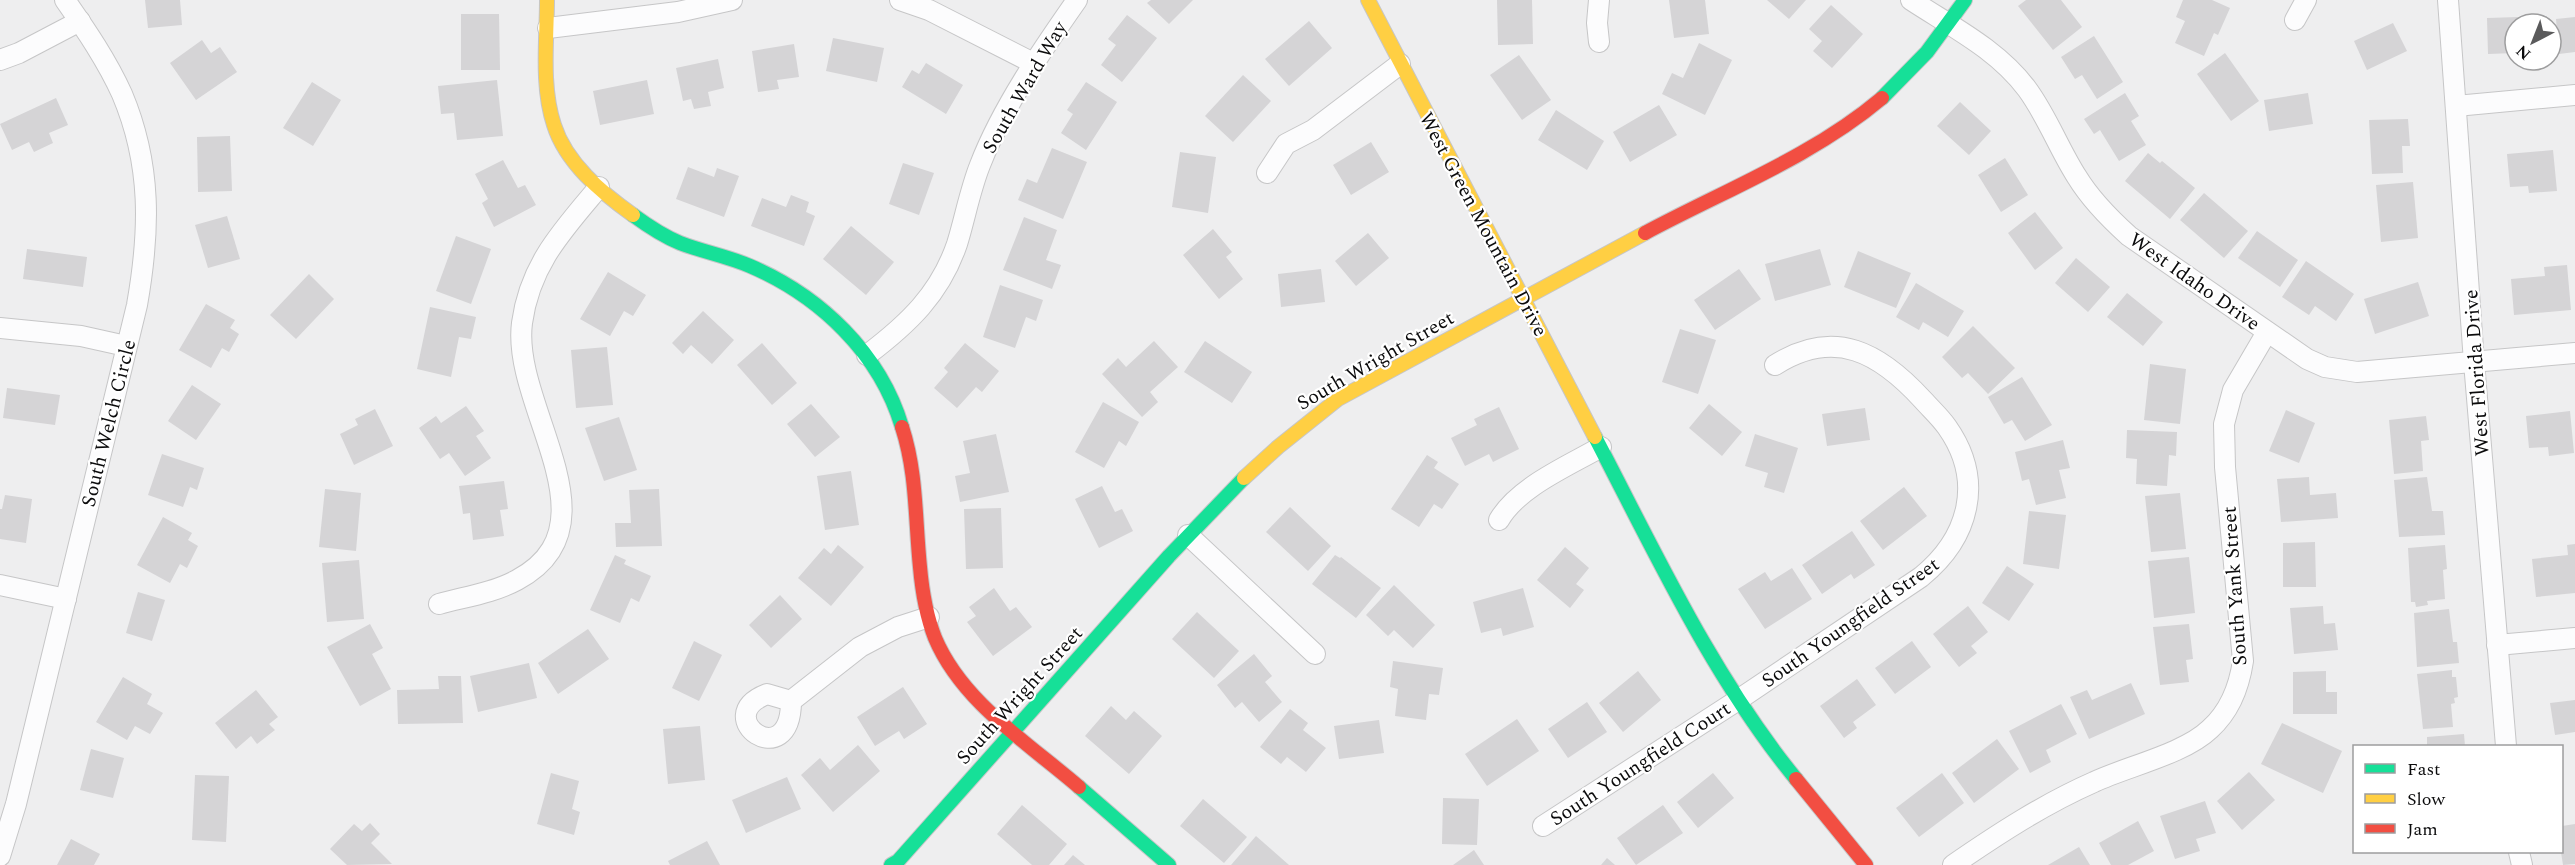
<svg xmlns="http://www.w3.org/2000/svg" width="2575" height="865" font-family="Spectral,serif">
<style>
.building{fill:#d5d4d6}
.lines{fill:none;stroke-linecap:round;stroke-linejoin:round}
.street-casing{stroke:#c6c6c7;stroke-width:22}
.fast-casing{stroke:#c6c6c7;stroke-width:16}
.slow-casing{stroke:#c6c6c7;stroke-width:16}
.jam-casing{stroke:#c6c6c7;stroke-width:16}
.street{stroke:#fcfcfd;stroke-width:20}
.fast{stroke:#16e098;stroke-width:14}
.slow{stroke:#ffcf43;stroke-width:14}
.jam{stroke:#f24e42;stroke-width:14}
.labels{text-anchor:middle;stroke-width:4.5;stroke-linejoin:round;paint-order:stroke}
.street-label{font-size:20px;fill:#0b0b0c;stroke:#fff}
</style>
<rect width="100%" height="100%" fill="#eeeeef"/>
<!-- building -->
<g class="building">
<polygon points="145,0 180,0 182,25 148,28"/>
<polygon points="1151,0 1193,0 1169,24 1147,3"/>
<polygon points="1497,0 1532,0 1533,44 1498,45"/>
<polygon points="1669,0 1705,0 1709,34 1674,38"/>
<polygon points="1767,0 1806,0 1789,19"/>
<polygon points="2026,0 2061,0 2082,27 2053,50 2018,6"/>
<polygon points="2183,0 2212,0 2230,8 2218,35 2214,33 2204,56 2175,43 2185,21 2176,17"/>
<polygon points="1831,5 1863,34 1832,68 1813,51 1822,41 1809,29"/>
<polygon points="461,14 499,14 500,70 461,70"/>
<polygon points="1127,15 1157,38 1122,82 1101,65 1116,45 1108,39"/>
<polygon points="2547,16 2547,24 2515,24 2515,53 2488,54 2487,18"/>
<polygon points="2575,17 2575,52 2559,54 2556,19"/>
<polygon points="1309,21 1332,48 1289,86 1265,59"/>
<polygon points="2393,23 2407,51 2367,70 2354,41"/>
<polygon points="2094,36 2123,82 2097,99 2082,75 2075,79 2061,57"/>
<polygon points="833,38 884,48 877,82 826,71"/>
<polygon points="202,40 211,53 220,47 237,72 196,100 170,63"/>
<polygon points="1699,43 1732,60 1705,115 1662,94 1672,73 1683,78"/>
<polygon points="794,44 799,77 777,80 779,89 758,92 752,51"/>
<polygon points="2225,53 2259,101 2231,121 2197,74"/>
<polygon points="1519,55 1551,100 1522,120 1490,75"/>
<polygon points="718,59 724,88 708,92 711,106 694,109 691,99 683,101 676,68"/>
<polygon points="2525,60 2548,60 2548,63 2525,64"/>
<polygon points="926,63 963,85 946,114 902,87 912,70 919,74"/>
<polygon points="1243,75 1271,101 1233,142 1205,116"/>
<polygon points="497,80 503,136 457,140 454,113 441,114 438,86"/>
<polygon points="647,80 654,114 600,125 593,91"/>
<polygon points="312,82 341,100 313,146 283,128"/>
<polygon points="1086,82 1117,102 1086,150 1061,133 1073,114 1067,110"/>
<polygon points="2125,93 2139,116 2131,121 2146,145 2119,161 2100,130 2094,134 2084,119"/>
<polygon points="2308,93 2313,124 2269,131 2264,100"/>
<polygon points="56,98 68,125 49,133 53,143 34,152 29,142 12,150 0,124"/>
<polygon points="1960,102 1991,131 1969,155 1937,126"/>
<polygon points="1659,105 1677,135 1630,162 1613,132"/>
<polygon points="1556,110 1604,141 1587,170 1538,140"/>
<polygon points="2408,119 2410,146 2402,146 2403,173 2372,174 2369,120"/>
<polygon points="230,136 232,191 198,192 197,137"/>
<polygon points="1371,142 1389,172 1351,195 1333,165"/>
<polygon points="1052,148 1087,162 1063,219 1018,200 1027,179 1037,183"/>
<polygon points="2553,150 2557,191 2529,193 2528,186 2510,187 2507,154"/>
<polygon points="1180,152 1216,157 1208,213 1172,207"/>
<polygon points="2148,153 2160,163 2162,161 2195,188 2170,219 2125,181"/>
<polygon points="2005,158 2028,195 2001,212 1978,175"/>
<polygon points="503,160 518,188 525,185 536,205 494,227 482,203 488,199 475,174"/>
<polygon points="903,163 934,173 919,215 889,204"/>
<polygon points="688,167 714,177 717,168 739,176 724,217 676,199"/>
<polygon points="2413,182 2418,238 2381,242 2376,185"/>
<polygon points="2204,193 2248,231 2224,258 2180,220"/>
<polygon points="791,195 809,202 806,212 815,216 804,246 751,226 762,198 786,207"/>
<polygon points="2035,212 2063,248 2035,270 2008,233"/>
<polygon points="227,216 240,259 208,268 195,225"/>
<polygon points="1024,217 1057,230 1046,260 1061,265 1052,289 1003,270"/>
<polygon points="851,226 894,262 866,295 823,259"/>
<polygon points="1213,229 1232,252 1226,257 1243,279 1219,299 1183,255"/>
<polygon points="2257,231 2298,260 2280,287 2238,258"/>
<polygon points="1368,233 1389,258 1356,286 1335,261"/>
<polygon points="456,236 491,249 471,304 436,291"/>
<polygon points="27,249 87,257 83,287 23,279"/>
<polygon points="1820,249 1831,285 1775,301 1765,264"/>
<polygon points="1858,251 1911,273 1896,308 1844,287"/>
<polygon points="2076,258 2110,287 2088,312 2055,283"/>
<polygon points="2306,261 2354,294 2336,321 2315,306 2309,315 2282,297"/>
<polygon points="2567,265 2571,310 2514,315 2511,279 2545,276 2544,267"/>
<polygon points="1321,269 1325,302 1281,307 1278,274"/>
<polygon points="1739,269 1761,299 1715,330 1694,300"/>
<polygon points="608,272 646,295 633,316 624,311 610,336 580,319"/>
<polygon points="309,274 334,299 296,339 270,315"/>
<polygon points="2418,282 2429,316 2375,334 2364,299"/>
<polygon points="1916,283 1964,311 1948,337 1923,322 1919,330 1896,317"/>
<polygon points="1000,285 1043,300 1036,321 1026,317 1015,348 983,337"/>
<polygon points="2127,293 2163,322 2143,346 2107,317"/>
<polygon points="206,304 235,320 230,328 239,334 229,352 222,348 211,368 179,350"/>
<polygon points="430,307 476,317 471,339 459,337 451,377 417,369"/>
<polygon points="703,311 734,340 712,364 691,345 683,354 672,343"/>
<polygon points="1973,326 2015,368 1988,394 1968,373 1962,378 1942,357"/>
<polygon points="1680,329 1716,340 1698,394 1662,382"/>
<polygon points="1154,341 1178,367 1150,392 1158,402 1142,417 1102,374 1118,358 1126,367"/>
<polygon points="1205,341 1252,372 1232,403 1184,372"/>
<polygon points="762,343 797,383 772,405 737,365"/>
<polygon points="965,343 999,371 982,392 976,387 957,408 934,388 948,372 944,368"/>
<polygon points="607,347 613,405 576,408 571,350"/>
<polygon points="2150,364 2186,369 2180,424 2144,420"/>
<polygon points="2022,377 2052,425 2025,441 2012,420 2004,424 1988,397"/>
<polygon points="192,385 221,404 196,440 168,421"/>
<polygon points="7,388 60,395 55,425 3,418"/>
<polygon points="1103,402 1139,422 1126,446 1119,441 1104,468 1075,452"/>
<polygon points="811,404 840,437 815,457 787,424"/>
<polygon points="1709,404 1742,432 1722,456 1689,428"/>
<polygon points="466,406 484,431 476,436 491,458 465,476 449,453 440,459 419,428 436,416 441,423"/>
<polygon points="1499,407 1519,449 1493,462 1489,454 1465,466 1451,438 1477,425 1474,419"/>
<polygon points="1865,408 1870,440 1827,446 1822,414"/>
<polygon points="375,409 393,446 354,465 340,434 358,425 355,419"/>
<polygon points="2286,410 2315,423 2299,463 2269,451"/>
<polygon points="2570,411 2574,453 2549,456 2548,447 2529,448 2526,416"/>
<polygon points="2426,416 2429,440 2421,441 2423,471 2394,474 2389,420"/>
<polygon points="619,417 637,470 604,481 585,428"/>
<polygon points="2127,430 2177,432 2176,456 2169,455 2167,486 2136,484 2137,459 2126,458"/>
<polygon points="996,434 1009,492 960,502 955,476 970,473 963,441"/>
<polygon points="1755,434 1798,448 1784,493 1764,487 1768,473 1745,466"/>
<polygon points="2063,440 2070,468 2059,470 2066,498 2036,505 2029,479 2022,481 2015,452"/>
<polygon points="162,454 204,468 197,490 190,487 183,507 148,495"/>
<polygon points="1427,455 1438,462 1434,468 1459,484 1442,509 1434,504 1419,527 1391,509"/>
<polygon points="851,471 859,525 825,530 817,476"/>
<polygon points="2309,477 2310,495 2336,493 2338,518 2281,522 2277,479"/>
<polygon points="2427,477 2432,511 2443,511 2445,535 2399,537 2394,480"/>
<polygon points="504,481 508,509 500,510 504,536 473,540 470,513 463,514 459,486"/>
<polygon points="1102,486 1115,512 1122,509 1133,531 1099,548 1075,499"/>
<polygon points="1904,487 1927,516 1883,550 1860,521"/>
<polygon points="325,489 361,493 356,551 319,547"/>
<polygon points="659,489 662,546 616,547 615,523 631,523 629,490"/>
<polygon points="2180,493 2186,549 2151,552 2145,496"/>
<polygon points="5,495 32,499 26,543 0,539 0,509 2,509"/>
<polygon points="1290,507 1331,546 1308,571 1266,532"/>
<polygon points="1001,508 1003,568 966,569 964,509"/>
<polygon points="2029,511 2066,515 2059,569 2023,564"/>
<polygon points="163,517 192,533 188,540 198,546 187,568 180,564 170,583 137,565"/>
<polygon points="1852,531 1875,565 1854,579 1851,574 1822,594 1802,565"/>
<polygon points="2315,542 2316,587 2283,587 2283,543"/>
<polygon points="2575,544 2575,593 2536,597 2532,559 2568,555 2567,545"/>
<polygon points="838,545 864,567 831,606 798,578 824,548 831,554"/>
<polygon points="2445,545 2447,569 2443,570 2445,599 2427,601 2428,605 2416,607 2415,602 2411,602 2408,548"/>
<polygon points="1565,547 1589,568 1576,584 1584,590 1570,608 1537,580"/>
<polygon points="615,555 626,560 624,564 651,576 639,602 631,598 620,623 590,610"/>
<polygon points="1335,555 1340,558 1341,557 1381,588 1356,618 1312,584"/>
<polygon points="2189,557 2195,613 2154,618 2148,561"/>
<polygon points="359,560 364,619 327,622 322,563"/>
<polygon points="2007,566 2034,584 2009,621 1982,603"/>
<polygon points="1792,568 1812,599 1765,629 1738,589 1765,572 1771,581"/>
<polygon points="1394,585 1435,625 1413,648 1394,630 1388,636 1366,615"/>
<polygon points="994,588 1010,611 1016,607 1032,627 993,656 967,622 976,616 969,607"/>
<polygon points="1523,588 1534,627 1503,636 1501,628 1481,633 1473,602"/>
<polygon points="138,592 165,600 152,641 126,633"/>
<polygon points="780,595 802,619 771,648 749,625"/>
<polygon points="1968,606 1988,632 1971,646 1977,653 1959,667 1933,634"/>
<polygon points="2323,606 2324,624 2335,623 2338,650 2294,654 2290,608"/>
<polygon points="2449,609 2453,642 2457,642 2459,663 2417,667 2414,613"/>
<polygon points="1197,612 1239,651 1214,678 1172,639"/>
<polygon points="370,624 383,648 372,654 391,689 360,706 327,647"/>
<polygon points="2189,624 2193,659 2186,660 2189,682 2160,685 2153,627"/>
<polygon points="588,629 609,659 558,694 538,663"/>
<polygon points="694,641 722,655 699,701 672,688"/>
<polygon points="1912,641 1931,667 1895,694 1875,668"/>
<polygon points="1254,654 1272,676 1265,682 1282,702 1259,722 1242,702 1235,708 1217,685"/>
<polygon points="1393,661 1443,668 1439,695 1429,694 1426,720 1395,716 1398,689 1390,687"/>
<polygon points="529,663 537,698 478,712 470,676"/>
<polygon points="2452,670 2452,677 2456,677 2458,697 2454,698 2455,703 2451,704 2453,727 2423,729 2417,674"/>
<polygon points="1638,671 1661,700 1623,732 1599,703"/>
<polygon points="2326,671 2326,692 2337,692 2337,714 2293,714 2293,672"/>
<polygon points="438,676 461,676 463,723 398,724 397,690 439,689"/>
<polygon points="123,677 152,694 147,704 163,713 150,734 135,726 127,740 96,722"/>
<polygon points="1857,679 1876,705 1853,722 1857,728 1844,738 1820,706"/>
<polygon points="2131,683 2145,714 2089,739 2070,697 2087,690 2092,700"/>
<polygon points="903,687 927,724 904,739 899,731 875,746 857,717"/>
<polygon points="256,690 278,717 269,724 275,730 257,744 251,736 236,749 215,723"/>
<polygon points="2575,700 2575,732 2555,735 2550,703"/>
<polygon points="1587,702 1607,732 1568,758 1548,729"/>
<polygon points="2061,704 2077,734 2046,750 2051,762 2030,773 2009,731"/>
<polygon points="1111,706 1126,720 1134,711 1162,736 1129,774 1085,736"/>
<polygon points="1290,709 1308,723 1303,730 1326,748 1306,772 1287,757 1281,764 1260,747"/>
<polygon points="1517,719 1539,751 1487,786 1465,754"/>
<polygon points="1379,720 1384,753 1339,759 1334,726"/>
<polygon points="2282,723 2342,751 2323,793 2261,764"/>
<polygon points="700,726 705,780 668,784 663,729"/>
<polygon points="2464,734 2465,746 2427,746 2427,737"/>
<polygon points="1997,739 2019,769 1974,803 1952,773"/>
<polygon points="858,745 880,771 833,812 801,775 820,758 830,770"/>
<polygon points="91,749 124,758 113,798 80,790"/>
<polygon points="2249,772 2275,800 2242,830 2217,801"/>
<polygon points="551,773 579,781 572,809 580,812 574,835 537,824"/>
<polygon points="1713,773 1734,798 1698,828 1677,802"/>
<polygon points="1942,773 1964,803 1919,837 1896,808"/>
<polygon points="195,775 229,776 226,842 192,840"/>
<polygon points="787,777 801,809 746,833 732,800"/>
<polygon points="1443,798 1479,799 1477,845 1442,844"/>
<polygon points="1203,799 1247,837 1224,863 1180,826"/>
<polygon points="2205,801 2216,833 2196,839 2200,851 2175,859 2160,816"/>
<polygon points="1022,805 1067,844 1049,865 1032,865 997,834"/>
<polygon points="1663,805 1683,833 1636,865 1617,838"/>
<polygon points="2138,821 2154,851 2128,865 2111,865 2099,843"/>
<polygon points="370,823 380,834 371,843 392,864 347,865 330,849 354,824 362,831"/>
<polygon points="2575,824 2575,864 2563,865 2561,852 2562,826"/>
<polygon points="1256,836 1289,865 1231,865"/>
<polygon points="71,839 100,854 94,865 57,865"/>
<polygon points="707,841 720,865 670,865 668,861"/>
<polygon points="2079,847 2090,865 2048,865"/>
<polygon points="1474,850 1484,865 1453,865"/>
<polygon points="1073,855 1085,865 1064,865"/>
<polygon points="1607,858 1615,865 1601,865"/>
</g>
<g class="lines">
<!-- street casing -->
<g class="street-casing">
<g id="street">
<polyline points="900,0 929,10 1035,64"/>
<polyline points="1599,0 1597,23 1599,42"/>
<path d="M1911,0C1952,27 1997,49 2027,89C2047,116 2059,149 2077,177C2091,200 2109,218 2129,236L2307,359L2325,367L2357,372L2575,353"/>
<polyline points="2448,0 2474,362 2506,746"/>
<polyline points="2295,20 2306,0"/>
<polyline points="548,28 678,12 732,0"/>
<polyline points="0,60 19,53 80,21"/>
<polyline points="2456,106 2575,95"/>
<polyline points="1267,173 1286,144 1313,130 1400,64"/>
<polyline points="0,328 81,336 126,346"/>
<path d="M867,355C908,324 940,294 957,244C965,218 970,190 980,165C1002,108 1042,50 1077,0"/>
<path d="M1499,520C1518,487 1568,466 1601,447"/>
<polyline points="1188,535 1315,654"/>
<polyline points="0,585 66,599"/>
<path d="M439,604C464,597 493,593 517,580C620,525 511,407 522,323C530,264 563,230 599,187"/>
<polyline points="2497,645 2575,638"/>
<path d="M767,694L791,701C791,776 708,717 767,694Z"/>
<polyline points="791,701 860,647 898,627 929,617"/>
<path d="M1543,826L1738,700L1921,577C1969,538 1985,481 1947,427C1940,417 1931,409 1923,400C1880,353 1835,327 1775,365"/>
<polyline points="2519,852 2522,865"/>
<path d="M0,856L16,804L137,305C150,231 152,165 122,94C107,61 86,30 65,0"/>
<path d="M1953,865C1998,834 2044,804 2094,782C2128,766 2184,754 2210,729C2230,711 2239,688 2243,661L2225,467L2224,424L2233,390L2267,332"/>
</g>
</g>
<!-- fast casing -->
<g class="fast-casing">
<g id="fast">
<polyline points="1882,98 1927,52 1965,0"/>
<path d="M633,215C648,226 663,236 680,243C703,252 727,256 750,266C820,296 880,353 902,427"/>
<path d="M1595,437C1656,554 1712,676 1796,779"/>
<polyline points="1079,787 1169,865"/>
<polyline points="891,865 898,861 1169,556 1244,478"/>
</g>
</g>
<!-- slow casing -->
<g class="slow-casing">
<g id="slow">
<path d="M547,0C547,40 541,86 554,125C566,163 602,193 633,215"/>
<polyline points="1368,0 1595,437"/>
<polyline points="1244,478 1278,447 1338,399 1645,233"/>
</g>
</g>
<!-- jam casing -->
<g class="jam-casing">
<g id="jam">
<path d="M1645,233C1725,190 1812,157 1882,98"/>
<path d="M902,427C917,473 915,519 920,567C922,590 926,615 935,638C962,702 1028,743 1079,787"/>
<polyline points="1796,779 1866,865"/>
</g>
</g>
<!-- street -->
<use href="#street" class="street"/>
<!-- fast -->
<use href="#fast" class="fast"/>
<!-- slow -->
<use href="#slow" class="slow"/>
<!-- jam -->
<use href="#jam" class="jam"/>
</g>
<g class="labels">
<!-- street labels -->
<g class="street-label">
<text transform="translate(1024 87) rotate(-60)" y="7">South Ward Way</text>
<text transform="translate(1484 224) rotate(62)" y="7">West Green Mountain Drive</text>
<text transform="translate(2195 281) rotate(35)" y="7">West Idaho Drive</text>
<text transform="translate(1375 360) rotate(-30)" y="7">South Wright Street</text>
<text transform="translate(2476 373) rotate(-94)" y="7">West Florida Drive</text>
<text transform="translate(108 423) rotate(-76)" y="7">South Welch Circle</text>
<text transform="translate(2234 586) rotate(-94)" y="7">South Yank Street</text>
<text transform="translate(1850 622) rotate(-35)" y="7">South Youngfield Street</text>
<text transform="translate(1019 695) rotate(-48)" y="7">South Wright Street</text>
<text transform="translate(1640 763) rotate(-33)" y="7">South Youngfield Court</text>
</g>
</g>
<!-- legend -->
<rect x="2353" y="745" width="210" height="108" fill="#ffffff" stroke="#9d9d9e" stroke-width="1.5"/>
<rect x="2365" y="764" width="30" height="9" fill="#16e098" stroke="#9d9d9e" stroke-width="1.5"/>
<text x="2407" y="775" font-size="18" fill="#0b0b0c">Fast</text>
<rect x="2365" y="794" width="30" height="9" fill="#ffcf43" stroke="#9d9d9e" stroke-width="1.5"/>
<text x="2407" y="805" font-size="18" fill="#0b0b0c">Slow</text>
<rect x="2365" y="824" width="30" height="9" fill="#f24e42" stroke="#9d9d9e" stroke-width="1.5"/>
<text x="2407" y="835" font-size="18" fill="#0b0b0c">Jam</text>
<!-- north arrow -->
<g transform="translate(2533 42) rotate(222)"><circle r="28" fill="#ffffff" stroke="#9d9d9e" stroke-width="1.5"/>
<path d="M0-4.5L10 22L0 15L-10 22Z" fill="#5a5a5b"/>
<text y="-9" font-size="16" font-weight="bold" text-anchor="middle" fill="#0b0b0c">N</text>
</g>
</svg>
